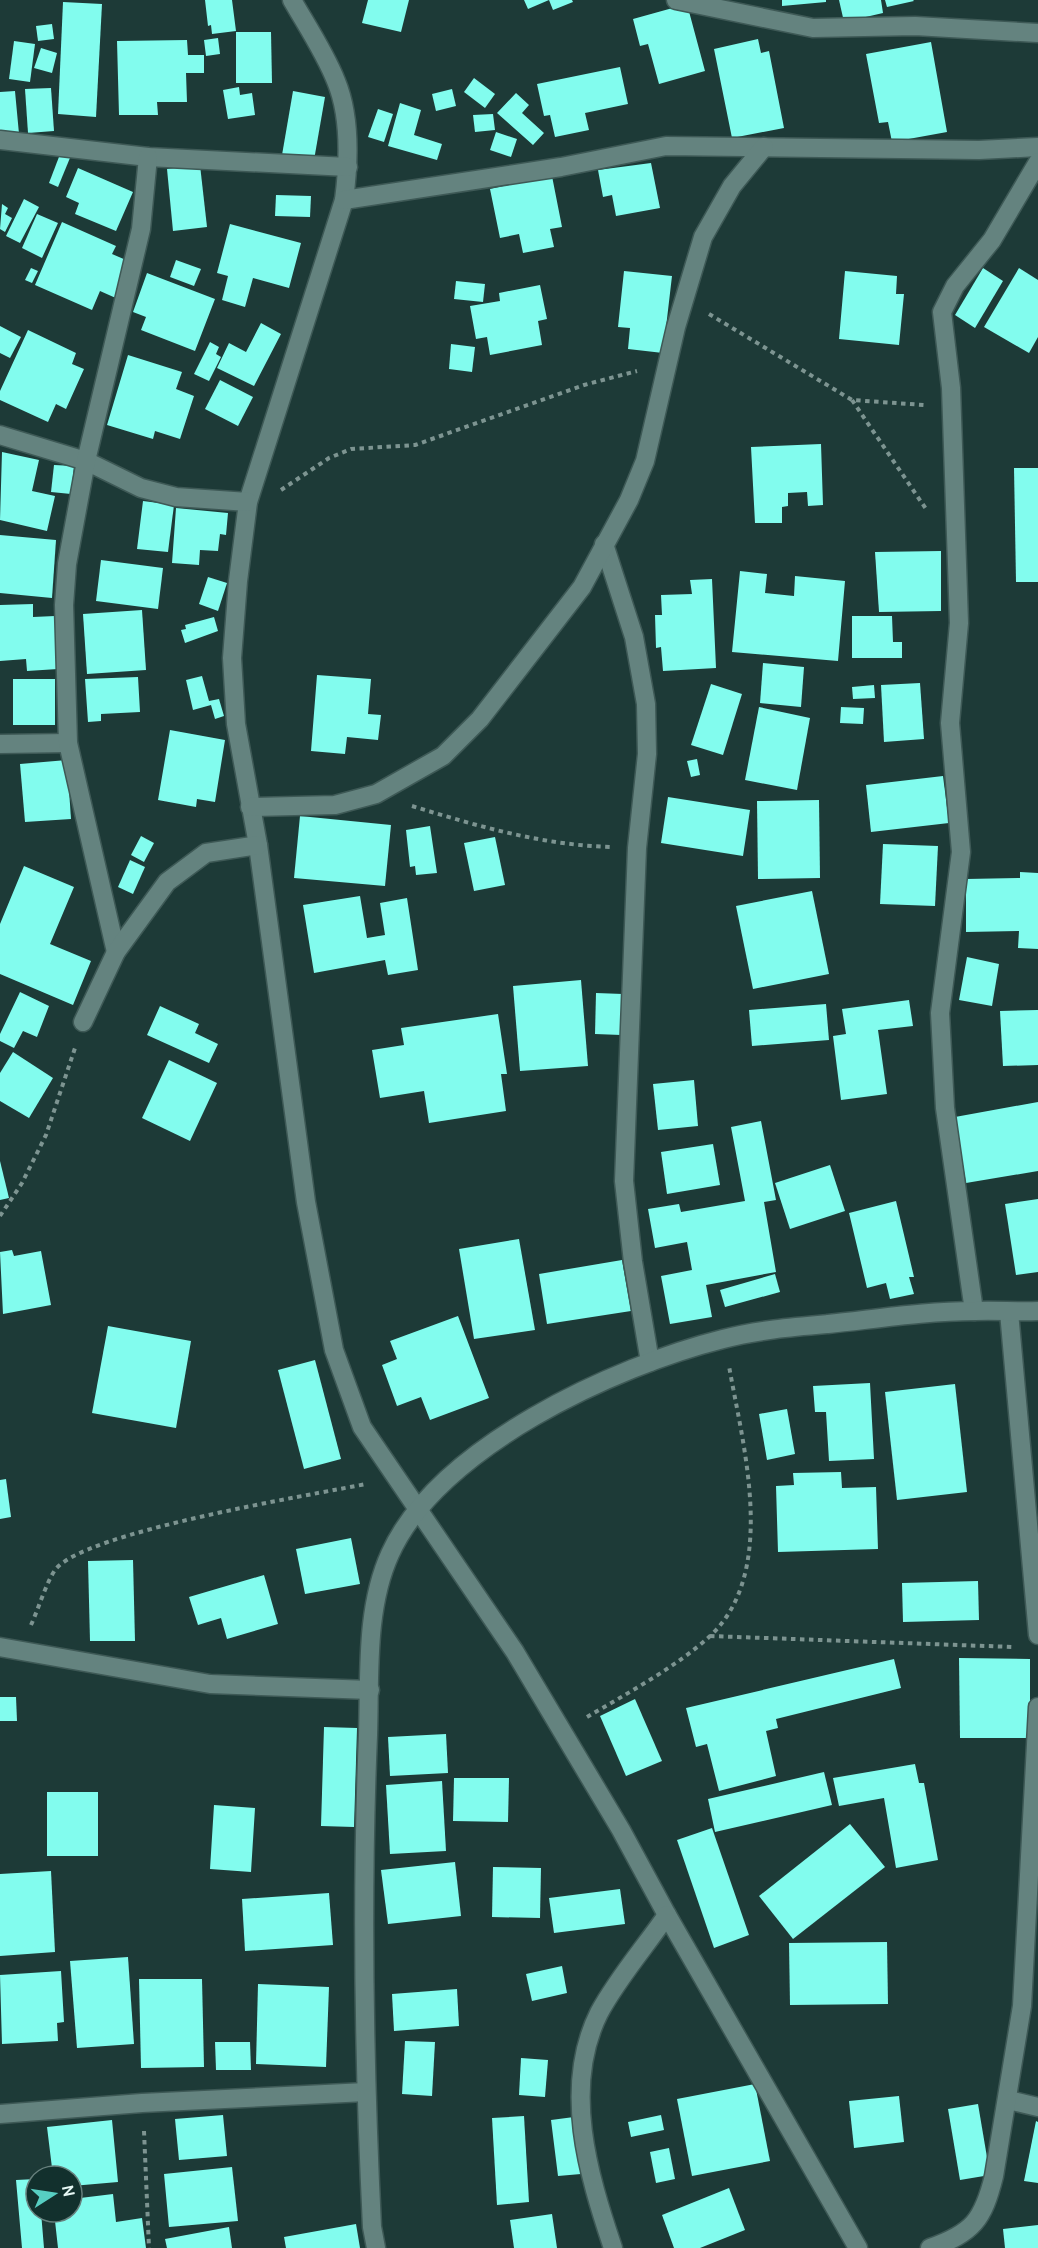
<svg xmlns="http://www.w3.org/2000/svg" width="1038" height="2248" font-family="Cabin,sans-serif">
<style>
.building{fill:#82fcee}
.lines{fill:none;stroke-linecap:round;stroke-linejoin:round}
.street-casing{stroke:#3e5956;stroke-width:21}
.path{stroke:#7d9491;stroke-width:4;stroke-dasharray:4.5 4.5;stroke-linecap:butt}
.street{stroke:#64837f;stroke-width:18}
</style>
<rect width="100%" height="100%" fill="#1d3a37"/>
<!-- building -->
<g class="building">
<polygon points="205,0 232,0 236,31 212,34 211,25 208,26"/>
<polygon points="368,0 409,0 401,32 362,23"/>
<polygon points="524,0 572,0 573,2 553,10 549,0 528,9"/>
<polygon points="782,0 826,0 826,2 782,6"/>
<polygon points="839,0 881,0 883,13 844,22"/>
<polygon points="885,0 913,0 914,1 887,7"/>
<polygon points="63,2 102,4 96,117 58,114"/>
<polygon points="687,4 705,71 659,84 648,44 640,46 633,19"/>
<polygon points="52,24 54,39 38,41 36,26"/>
<polygon points="236,32 271,32 272,83 236,83"/>
<polygon points="218,38 220,54 206,56 204,40"/>
<polygon points="758,39 761,53 769,51 784,128 732,138 714,49"/>
<polygon points="187,40 188,55 204,55 204,73 186,73 187,102 157,102 158,115 119,115 117,41"/>
<polygon points="14,41 35,44 30,82 9,79"/>
<polygon points="931,42 947,132 892,142 888,122 879,123 866,54"/>
<polygon points="41,48 57,53 52,73 34,68"/>
<polygon points="620,67 628,104 585,113 589,130 555,137 550,115 544,116 537,84"/>
<polygon points="474,78 495,94 485,108 464,92"/>
<polygon points="239,87 240,95 252,93 255,115 228,119 223,90"/>
<polygon points="51,88 54,131 28,133 25,89"/>
<polygon points="452,89 456,106 436,111 432,94"/>
<polygon points="15,91 19,134 0,135 0,92"/>
<polygon points="293,91 325,97 314,160 282,155"/>
<polygon points="516,93 529,105 522,113 544,133 533,145 497,113"/>
<polygon points="400,103 421,110 414,135 442,144 437,160 388,146"/>
<polygon points="378,109 393,114 384,142 368,137"/>
<polygon points="493,114 495,130 475,132 473,115"/>
<polygon points="496,132 517,139 511,157 490,150"/>
<polygon points="62,149 72,153 58,187 49,183"/>
<polygon points="651,163 660,208 616,216 612,195 603,197 598,170"/>
<polygon points="200,165 207,227 173,231 167,169"/>
<polygon points="78,168 133,192 116,231 75,214 79,203 66,197"/>
<polygon points="551,171 562,227 550,229 554,247 523,253 519,234 500,238 490,189 508,185 507,180"/>
<polygon points="276,195 311,196 310,217 275,216"/>
<polygon points="24,199 39,207 20,243 6,236"/>
<polygon points="2,204 8,208 5,214 12,218 5,232 0,229"/>
<polygon points="37,214 58,223 42,258 22,248"/>
<polygon points="62,222 116,246 112,254 133,263 118,299 100,291 92,310 35,285"/>
<polygon points="230,224 301,243 289,288 253,278 245,307 222,300 228,276 217,273"/>
<polygon points="176,260 201,269 194,286 170,277"/>
<polygon points="31,268 38,271 32,283 25,280"/>
<polygon points="983,268 1003,281 975,328 955,315"/>
<polygon points="1019,268 1038,280 1038,337 1029,353 984,327"/>
<polygon points="624,271 672,276 663,353 628,349 630,328 618,327"/>
<polygon points="845,271 897,276 896,294 904,294 899,345 839,339"/>
<polygon points="147,273 215,299 195,351 141,330 146,317 133,312"/>
<polygon points="456,281 485,284 483,302 454,299"/>
<polygon points="540,285 547,319 538,321 542,345 490,355 487,337 476,339 470,306 500,301 499,293"/>
<polygon points="261,323 281,334 254,386 217,368 229,343 246,352"/>
<polygon points="0,326 21,337 10,358 0,353"/>
<polygon points="28,330 76,353 72,364 84,369 66,409 56,404 48,422 0,400 0,391"/>
<polygon points="210,342 219,347 216,354 221,357 209,381 194,374"/>
<polygon points="451,344 475,347 472,372 449,369"/>
<polygon points="128,355 182,372 176,389 194,396 180,439 155,431 153,439 107,425"/>
<polygon points="220,380 253,397 238,426 205,409"/>
<polygon points="821,444 823,505 808,506 807,492 788,493 788,506 782,507 782,523 755,523 751,447"/>
<polygon points="2,452 39,460 32,491 55,496 47,531 0,520"/>
<polygon points="54,465 74,466 71,494 51,492"/>
<polygon points="1014,468 1038,468 1038,582 1016,582"/>
<polygon points="143,501 174,505 168,552 137,549"/>
<polygon points="176,508 228,513 226,535 220,534 218,551 200,550 199,565 172,563"/>
<polygon points="0,535 56,540 52,598 0,593"/>
<polygon points="941,551 941,611 879,612 875,552"/>
<polygon points="101,560 163,568 158,609 96,601"/>
<polygon points="740,571 767,574 765,593 794,596 795,576 845,581 838,661 732,652"/>
<polygon points="208,577 227,583 218,611 199,604"/>
<polygon points="712,579 716,668 663,671 661,647 656,648 655,615 662,615 661,595 692,594 690,580"/>
<polygon points="33,604 33,617 55,616 58,669 27,671 26,659 0,661 0,605"/>
<polygon points="142,610 146,670 87,674 83,614"/>
<polygon points="852,616 892,616 893,642 902,642 902,658 852,658"/>
<polygon points="214,617 218,631 185,643 181,630 186,629 185,625"/>
<polygon points="763,663 804,667 801,707 760,703"/>
<polygon points="317,675 371,679 368,714 381,715 378,740 347,737 345,754 311,751"/>
<polygon points="202,676 209,701 219,699 224,716 215,719 211,705 193,710 186,680"/>
<polygon points="138,677 140,712 101,714 101,721 88,722 85,679"/>
<rect x="13" y="679" width="42" height="46"/>
<polygon points="920,683 924,739 884,742 881,685"/>
<polygon points="711,684 742,694 723,755 691,745"/>
<polygon points="874,685 875,698 853,699 852,687"/>
<polygon points="759,707 810,718 797,790 745,780"/>
<polygon points="841,707 864,708 863,724 840,723"/>
<polygon points="170,730 225,740 215,802 197,799 196,807 158,800"/>
<polygon points="697,759 700,775 691,777 687,761"/>
<polygon points="67,760 71,819 25,822 20,764"/>
<polygon points="943,776 949,823 871,832 866,785"/>
<polygon points="668,797 750,810 743,856 661,843"/>
<polygon points="819,800 820,878 758,879 757,801"/>
<polygon points="300,816 391,825 385,886 294,878"/>
<polygon points="430,826 437,873 416,875 415,866 410,867 406,830"/>
<polygon points="141,836 154,843 144,862 131,855"/>
<polygon points="495,837 505,885 474,891 464,843"/>
<polygon points="883,844 938,846 935,906 880,904"/>
<polygon points="130,860 145,867 133,894 118,887"/>
<polygon points="24,866 74,887 50,944 91,961 73,1005 0,974 0,924"/>
<polygon points="1020,872 1038,873 1038,949 1018,948 1019,931 966,932 966,879 1020,878"/>
<polygon points="812,891 829,974 753,989 736,906"/>
<polygon points="360,896 367,938 385,935 380,903 407,898 418,970 388,975 385,960 314,973 303,905"/>
<polygon points="967,957 999,964 992,1006 959,1000"/>
<polygon points="581,980 588,1066 520,1071 513,986"/>
<polygon points="20,992 49,1006 37,1037 23,1031 14,1048 0,1041 0,1034"/>
<polygon points="596,993 623,994 621,1035 595,1034"/>
<polygon points="909,1000 913,1026 878,1030 887,1094 841,1100 833,1036 846,1034 842,1009"/>
<polygon points="826,1004 829,1040 752,1046 749,1010"/>
<polygon points="160,1006 199,1024 195,1033 218,1044 209,1063 147,1035"/>
<polygon points="1038,1010 1038,1065 1003,1066 1000,1011"/>
<polygon points="498,1014 507,1074 501,1074 506,1111 429,1123 424,1091 380,1098 372,1050 404,1045 401,1028"/>
<polygon points="13,1052 53,1078 29,1118 0,1101 0,1073"/>
<polygon points="169,1060 217,1083 190,1141 142,1118"/>
<polygon points="694,1080 698,1126 658,1130 653,1084"/>
<polygon points="1038,1102 1038,1171 966,1183 955,1117"/>
<polygon points="761,1121 776,1200 764,1202 776,1272 706,1285 712,1317 670,1324 661,1276 692,1270 687,1242 655,1248 648,1209 679,1204 681,1212 745,1201 731,1127"/>
<polygon points="713,1144 720,1185 667,1194 661,1152"/>
<polygon points="0,1161 9,1198 0,1200"/>
<polygon points="830,1165 845,1211 790,1229 775,1183"/>
<polygon points="1038,1199 1038,1272 1016,1275 1005,1204"/>
<polygon points="896,1201 914,1277 909,1277 914,1294 890,1299 886,1283 867,1288 849,1213"/>
<polygon points="519,1239 535,1330 474,1339 459,1249"/>
<polygon points="12,1250 14,1256 41,1251 51,1305 3,1314 0,1252"/>
<polygon points="622,1260 631,1311 547,1324 539,1274"/>
<polygon points="775,1274 780,1292 725,1307 720,1290"/>
<polygon points="458,1316 489,1398 430,1420 421,1397 397,1406 382,1365 397,1359 390,1341"/>
<polygon points="108,1326 191,1341 176,1428 92,1413"/>
<polygon points="315,1360 341,1459 304,1469 278,1370"/>
<polygon points="870,1383 874,1459 829,1461 826,1412 815,1412 813,1386"/>
<polygon points="955,1384 967,1492 897,1500 885,1392"/>
<polygon points="787,1409 795,1454 767,1460 759,1414"/>
<polygon points="841,1472 842,1488 876,1487 878,1549 778,1552 776,1486 794,1485 793,1473"/>
<polygon points="6,1479 11,1517 0,1519 0,1480"/>
<polygon points="351,1538 360,1584 305,1594 296,1549"/>
<polygon points="133,1560 135,1641 90,1641 88,1561"/>
<polygon points="264,1575 278,1624 227,1639 221,1618 198,1625 189,1597"/>
<polygon points="978,1581 979,1620 903,1622 902,1583"/>
<polygon points="959,1658 1030,1659 1030,1738 960,1738"/>
<polygon points="894,1659 901,1688 776,1719 778,1728 766,1731 776,1776 719,1791 707,1744 696,1747 686,1708"/>
<polygon points="0,1697 16,1697 17,1721 0,1721"/>
<polygon points="635,1699 662,1761 626,1776 600,1716"/>
<polygon points="324,1727 357,1728 354,1827 321,1826"/>
<polygon points="446,1734 448,1773 390,1776 388,1737"/>
<polygon points="915,1764 919,1783 924,1783 938,1860 896,1868 884,1798 839,1806 833,1778"/>
<polygon points="824,1772 832,1805 715,1832 708,1799"/>
<polygon points="454,1778 509,1778 508,1822 453,1821"/>
<polygon points="442,1781 446,1851 390,1854 386,1785"/>
<rect x="47" y="1792" width="51" height="64"/>
<polygon points="214,1805 255,1808 251,1872 210,1869"/>
<polygon points="850,1824 885,1867 793,1939 759,1896"/>
<polygon points="712,1828 749,1935 714,1948 677,1840"/>
<polygon points="455,1862 461,1916 388,1924 381,1870"/>
<polygon points="493,1867 541,1868 540,1918 492,1917"/>
<polygon points="51,1871 55,1952 0,1956 0,1874"/>
<polygon points="620,1889 625,1924 554,1933 549,1898"/>
<polygon points="329,1893 333,1945 245,1951 242,1899"/>
<polygon points="887,1942 888,2004 790,2005 789,1943"/>
<polygon points="128,1957 134,2044 77,2048 70,1961"/>
<polygon points="562,1966 567,1993 532,2001 526,1974"/>
<polygon points="61,1971 64,2022 57,2023 58,2041 2,2044 0,1975"/>
<polygon points="139,1979 202,1979 204,2067 141,2068"/>
<polygon points="258,1984 329,1987 326,2067 256,2064"/>
<polygon points="457,1989 459,2026 394,2031 392,1994"/>
<polygon points="405,2041 435,2042 432,2096 402,2094"/>
<polygon points="215,2042 250,2042 251,2070 216,2070"/>
<polygon points="521,2058 548,2060 545,2097 519,2095"/>
<polygon points="755,2084 770,2161 692,2176 677,2099"/>
<polygon points="899,2096 904,2142 854,2148 849,2101"/>
<polygon points="978,2104 990,2175 960,2180 948,2109"/>
<polygon points="223,2115 227,2156 179,2160 175,2119"/>
<polygon points="661,2115 664,2130 631,2137 628,2122"/>
<polygon points="524,2116 529,2202 497,2205 492,2118"/>
<polygon points="574,2117 581,2174 558,2176 551,2120"/>
<polygon points="112,2120 118,2182 72,2186 72,2176 53,2176 47,2127"/>
<polygon points="1036,2121 1038,2122 1038,2183 1024,2181"/>
<polygon points="669,2148 675,2179 656,2183 650,2152"/>
<polygon points="232,2167 238,2221 169,2227 164,2174"/>
<polygon points="36,2179 36,2212 41,2212 44,2248 22,2248 16,2180"/>
<polygon points="729,2188 745,2230 700,2248 674,2248 662,2215"/>
<polygon points="113,2194 116,2222 142,2218 146,2248 58,2248 54,2212 72,2212 72,2199"/>
<polygon points="552,2214 557,2248 514,2248 510,2220"/>
<polygon points="356,2224 360,2248 286,2248 284,2237"/>
<polygon points="1038,2225 1038,2248 1005,2248 1003,2229"/>
<polygon points="229,2227 232,2248 167,2248 165,2239"/>
</g>
<g class="lines">
<!-- street casing -->
<g class="street-casing">
<g id="street">
<path d="M292,0C307,26 325,53 336,81C351,117 349,162 344,200L248,502L238,581L232,658L236,724L258,845L306,1202L334,1350L362,1427L515,1652L621,1830L667,1915L858,2248"/>
<polyline points="676,0 813,28 915,26 1038,33"/>
<polyline points="0,140 148,157 348,167"/>
<polyline points="344,200 561,167 666,146 979,150 1038,147"/>
<polyline points="0,435 86,461 141,488 176,497 248,502"/>
<polyline points="604,544 634,637 646,704 647,754 637,848 624,1181 633,1262 650,1362"/>
<polyline points="0,744 68,743"/>
<polyline points="250,807 335,805 376,794 443,756 480,719 582,587 629,500 645,461 676,327 703,237 732,186 764,147"/>
<polyline points="116,952 68,743 64,605 67,564 86,461 141,229 148,157"/>
<polyline points="83,1022 116,952 167,882 206,853 258,845"/>
<polyline points="974,1311 945,1108 940,1013 961,852 950,723 959,623 951,388 942,312 955,286 992,240 1038,162"/>
<polyline points="1009,1312 1038,1635"/>
<polyline points="0,1647 210,1684 370,1690"/>
<polyline points="1008,2100 1038,2107"/>
<polyline points="0,2114 142,2103 366,2092"/>
<path d="M376,2248L372,2227C364,2063 361,1899 368,1735C370,1676 365,1609 390,1554C438,1447 615,1366 723,1339C757,1330 793,1327 828,1324C876,1319 926,1311 975,1311C996,1310 1017,1312 1038,1311"/>
<path d="M613,2248C588,2174 562,2087 599,2013C617,1979 645,1947 667,1915"/>
<path d="M930,2248C973,2233 983,2220 994,2176L1022,2006L1038,1707"/>
</g>
</g>
<!-- path -->
<g class="path">
<polyline points="709,314 852,400 924,405"/>
<polyline points="852,400 926,509"/>
<polyline points="281,490 329,458 351,449 415,445 584,385 637,371"/>
<path d="M412,806C477,826 542,845 610,847"/>
<polyline points="0,1216 22,1183 46,1135 75,1048"/>
<path d="M31,1625C38,1610 46,1583 55,1570C83,1532 311,1495 366,1484"/>
<polyline points="710,1636 1013,1647"/>
<path d="M587,1717C626,1694 676,1667 709,1637C779,1573 743,1446 729,1366"/>
<polyline points="144,2131 149,2248"/>
</g>
<!-- street -->
<use href="#street" class="street"/>
</g>
<!-- north arrow -->
<g transform="translate(54 2194) rotate(78)"><circle r="28" fill="#12302d" stroke="#67807d" stroke-width="1.5"/>
<path d="M0-4.5L10 22L0 15L-10 22Z" fill="#57cec2"/>
<text y="-9" font-size="16" font-weight="bold" text-anchor="middle" fill="#e7f8f5">N</text>
</g>
</svg>
